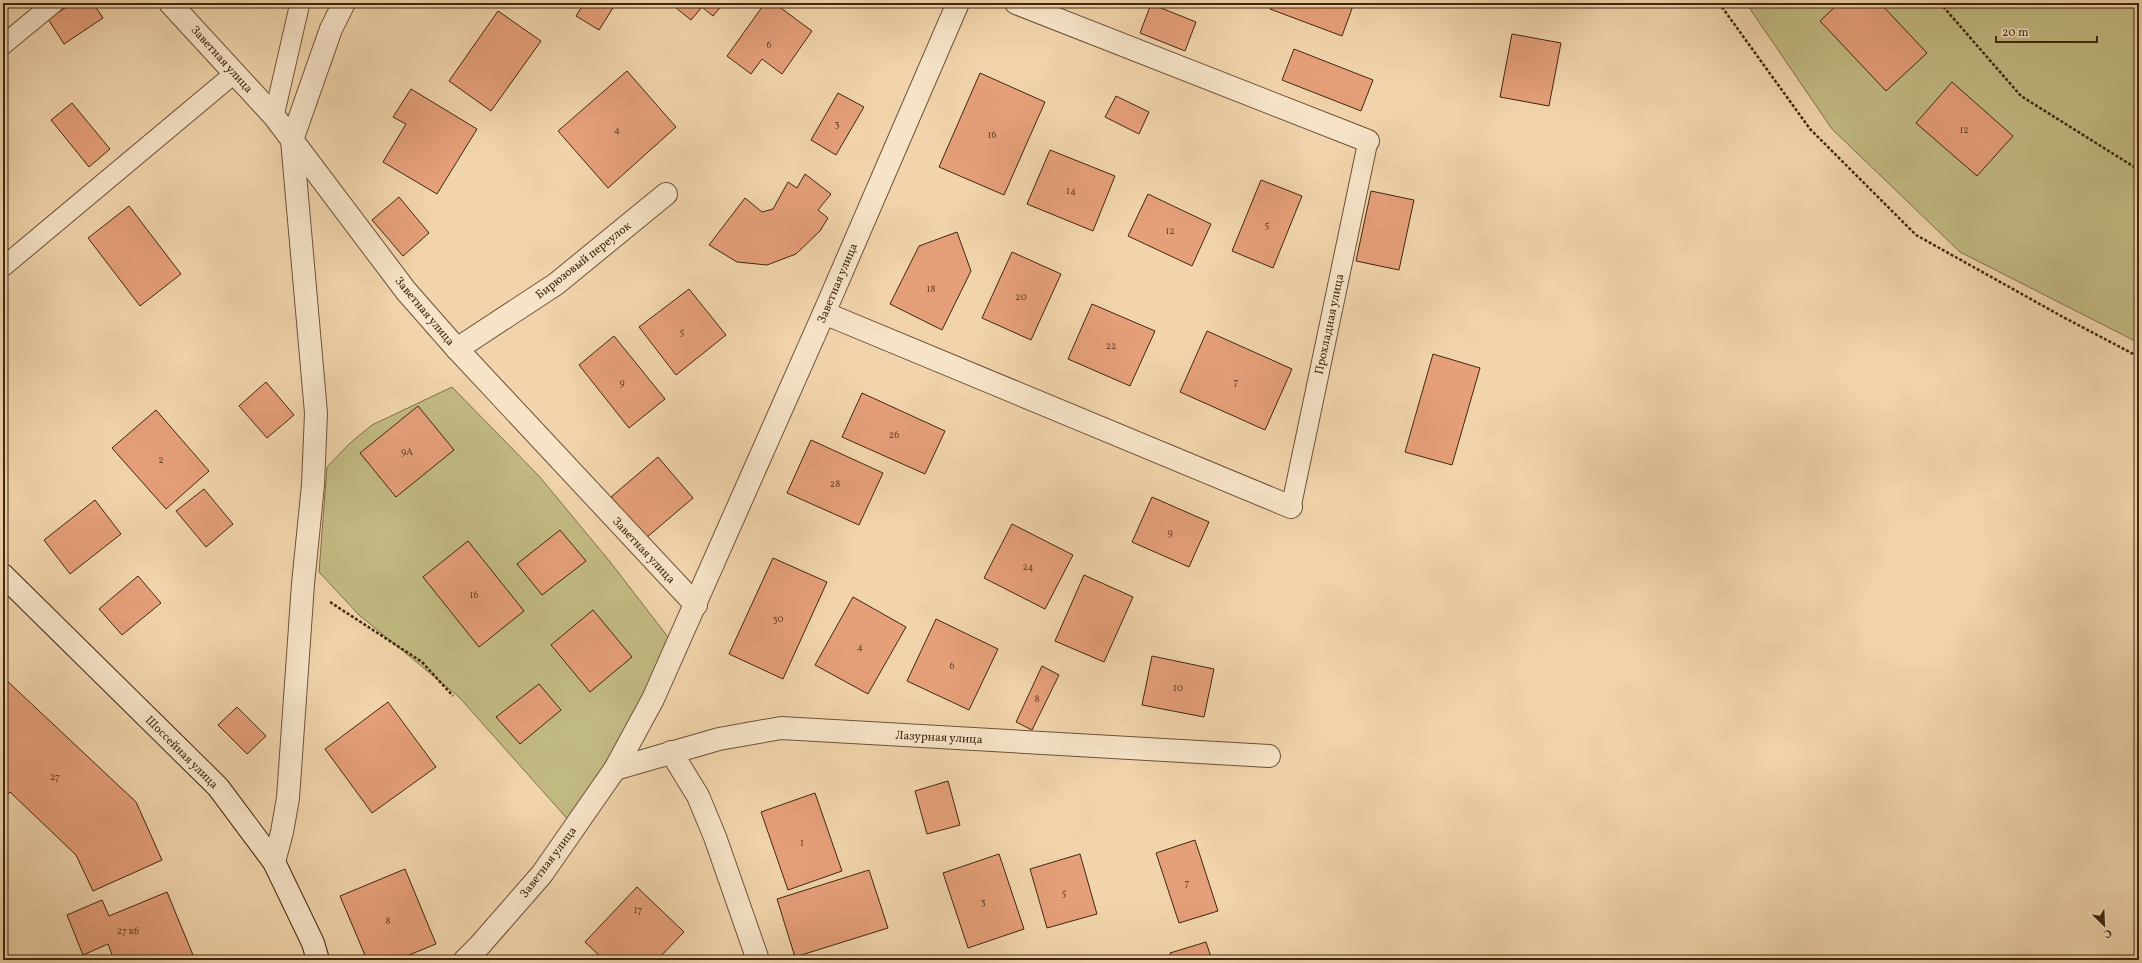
<svg xmlns="http://www.w3.org/2000/svg" width="2142" height="963" font-family="Vollkorn,serif">
<style>
.green{fill:#c2ba83;stroke:#817048}
.building{fill:#e59f79;stroke:#40270e}
.lines{fill:none;stroke-linecap:round;stroke-linejoin:round}
.lane-casing{stroke:#6c5235;stroke-width:21}
.street-casing{stroke:#6c5235;stroke-width:24}
.secondary-casing{stroke:#40270e;stroke-width:24}
.path{stroke:#40270e;stroke-width:2.5;stroke-dasharray:3 2;stroke-linecap:butt}
.lane{stroke:#f6e3c8;stroke-width:19}
.street{stroke:#f6e3c8;stroke-width:22}
.secondary{stroke:#f6e3c8;stroke-width:22}
.labels{text-anchor:middle;stroke-width:3.5;stroke-linejoin:round;paint-order:stroke}
.number-label{font-size:10px;fill:#694529}
.street-label{font-size:12px;fill:#40270e;stroke:#f6e3c8}
</style>
<rect width="100%" height="100%" fill="#f1d4ab"/>
<filter id="stains"><feTurbulence type="fractalNoise" baseFrequency=".005" numOctaves="4"/><feColorMatrix values="0 0 0 0 .2 0 0 0 0 .09 0 0 0 0 .02 0 0 0 .5 -.17"/></filter>
<radialGradient id="worn" r=".72"><stop offset=".6" stop-color="#630" stop-opacity="0"/><stop offset="1" stop-color="#630" stop-opacity=".3"/></radialGradient>
<!-- green -->
<g class="green">
<polygon points="1746,3 2139,3 2139,343 1960,252 1832,129"/>
<polygon points="452,387 539,476 611,563 671,641 618,755 571,823 459,697 359,615 319,572 327,467 350,443 372,425"/>
</g>
<!-- building -->
<g class="building">
<polygon points="73,3 93,3 103,18 64,44 48,19"/>
<polygon points="584,3 616,3 599,30 576,16"/>
<polygon points="670,3 724,3 713,16 702,7 691,20"/>
<polygon points="765,3 774,3 812,31 782,74 762,59 751,74 727,56"/>
<polygon points="1272,3 1354,3 1342,36 1270,9"/>
<polygon points="1839,3 1880,3 1927,53 1886,91 1820,21"/>
<polygon points="1151,4 1196,22 1185,51 1140,33"/>
<polygon points="498,11 541,41 491,111 449,81"/>
<polygon points="1512,34 1561,43 1549,106 1500,97"/>
<polygon points="1294,49 1373,80 1361,111 1282,80"/>
<polygon points="627,71 676,127 608,188 558,131"/>
<polygon points="980,73 1045,102 1004,195 939,167"/>
<polygon points="1952,82 2013,136 1977,176 1916,123"/>
<polygon points="411,89 477,129 437,194 383,162 406,124 393,117"/>
<polygon points="838,93 864,107 836,155 811,140"/>
<polygon points="1116,96 1149,112 1139,134 1105,117"/>
<polygon points="72,103 110,149 89,167 51,120"/>
<polygon points="1050,150 1115,176 1093,231 1027,204"/>
<polygon points="805,174 831,194 818,210 828,218 820,231 796,254 767,265 737,262 709,245 745,198 762,212 773,209 788,182 797,188"/>
<polygon points="1261,180 1302,196 1273,268 1232,251"/>
<polygon points="1371,191 1414,200 1399,270 1356,261"/>
<polygon points="1148,194 1211,224 1192,266 1128,236"/>
<polygon points="399,197 429,233 403,256 372,220"/>
<polygon points="129,206 181,274 140,306 88,238"/>
<polygon points="957,232 971,271 942,330 890,304 919,246"/>
<polygon points="1012,252 1061,274 1031,340 982,318"/>
<polygon points="689,289 726,335 676,375 639,327"/>
<polygon points="1092,304 1155,331 1130,386 1068,359"/>
<polygon points="1207,331 1292,369 1265,430 1180,392"/>
<polygon points="614,336 665,399 629,428 579,365"/>
<polygon points="1433,354 1480,368 1452,465 1405,452"/>
<polygon points="266,382 294,415 267,438 239,406"/>
<polygon points="862,393 945,431 925,474 842,437"/>
<polygon points="418,406 454,450 396,497 360,453"/>
<polygon points="156,410 209,471 166,509 112,448"/>
<polygon points="811,440 883,473 859,525 787,493"/>
<polygon points="658,457 693,498 646,538 611,497"/>
<polygon points="204,489 233,524 206,547 176,511"/>
<polygon points="1152,497 1209,522 1189,567 1132,542"/>
<polygon points="95,500 121,534 70,574 44,540"/>
<polygon points="1012,524 1073,555 1045,609 984,578"/>
<polygon points="560,530 586,561 542,595 517,564"/>
<polygon points="468,541 524,611 479,647 423,577"/>
<polygon points="773,558 827,582 783,679 729,654"/>
<polygon points="1084,575 1133,597 1104,662 1055,641"/>
<polygon points="138,576 161,603 122,635 99,609"/>
<polygon points="853,597 906,627 868,694 815,665"/>
<polygon points="593,610 632,657 590,692 551,645"/>
<polygon points="936,619 998,649 969,710 907,681"/>
<polygon points="1152,656 1214,669 1204,717 1142,705"/>
<polygon points="1042,666 1059,675 1032,730 1016,722"/>
<polygon points="3,677 136,802 162,860 93,891 76,855 10,792 3,799"/>
<polygon points="539,684 561,710 520,744 496,717"/>
<polygon points="388,702 436,767 372,813 325,749"/>
<polygon points="237,707 266,736 247,754 218,725"/>
<polygon points="948,781 960,825 927,834 915,791"/>
<polygon points="815,793 842,871 788,890 761,812"/>
<polygon points="1195,840 1218,911 1179,923 1156,853"/>
<polygon points="999,854 1024,929 968,948 943,873"/>
<polygon points="1080,854 1097,914 1047,928 1030,869"/>
<polygon points="405,869 436,944 397,960 367,960 340,896"/>
<polygon points="869,870 888,928 795,957 777,899"/>
<polygon points="637,887 684,932 657,960 604,960 585,942"/>
<polygon points="167,892 195,960 114,960 108,944 83,955 67,915 102,900 109,916"/>
<polygon points="1206,942 1212,960 1172,960 1170,953"/>
</g>
<g class="lines">
<!-- lane casing -->
<g class="lane-casing">
<g id="lane">
<polyline points="3,45 54,3"/>
<polyline points="274,116 300,3"/>
<polyline points="3,267 235,73"/>
<polyline points="1291,507 1368,141"/>
</g>
</g>
<!-- street casing -->
<g class="street-casing">
<g id="street">
<polyline points="170,3 274,116 406,291 457,349 696,605"/>
<polyline points="1016,3 1368,141"/>
<polyline points="824,313 1291,507"/>
<polyline points="457,349 556,284 666,194"/>
<polyline points="671,752 698,796 715,837 758,960"/>
<polyline points="615,769 719,739 781,728 1269,756"/>
<polyline points="274,862 282,832 288,798 303,584 313,485 316,413 292,140 331,29 344,3"/>
<polyline points="465,960 480,945 542,874 615,769 653,699 824,313 958,3"/>
</g>
</g>
<!-- secondary casing -->
<g class="secondary-casing">
<polyline id="secondary" points="3,575 218,787 274,862 313,943 318,960"/>
</g>
<!-- path -->
<g class="path">
<polyline points="1719,3 1810,129 1916,235 2063,317 2139,357"/>
<polyline points="1940,3 2021,96 2139,170"/>
<polyline points="330,602 422,662 453,696"/>
</g>
<!-- lane -->
<use href="#lane" class="lane"/>
<!-- street -->
<use href="#street" class="street"/>
<!-- secondary -->
<use href="#secondary" class="secondary"/>
</g>
<g class="labels">
<!-- number labels -->
<g class="number-label">
<text x="769" y="48">6</text>
<text x="837" y="127">3</text>
<text x="617" y="133">4</text>
<text x="1964" y="133">12</text>
<text x="992" y="138">16</text>
<text x="1071" y="194">14</text>
<text x="1267" y="228">5</text>
<text x="1170" y="234">12</text>
<text x="931" y="292">18</text>
<text x="1021" y="300">20</text>
<text x="682" y="335">5</text>
<text x="1111" y="349">22</text>
<text x="1236" y="385">7</text>
<text x="622" y="386">9</text>
<text x="894" y="438">26</text>
<text x="407" y="455">9А</text>
<text x="161" y="463">2</text>
<text x="835" y="487">28</text>
<text x="1170" y="536">9</text>
<text x="1028" y="570">24</text>
<text x="474" y="598">16</text>
<text x="778" y="622">30</text>
<text x="860" y="650">4</text>
<text x="952" y="669">6</text>
<text x="1178" y="691">10</text>
<text x="1037" y="702">8</text>
<text x="55" y="780">27</text>
<text x="802" y="846">1</text>
<text x="1187" y="886">7</text>
<text x="1064" y="896">5</text>
<text x="983" y="905">3</text>
<text x="638" y="913">17</text>
<text x="388" y="924">8</text>
<text x="128" y="934">27 к6</text>
</g>
<!-- street labels -->
<g class="street-label">
<text transform="translate(222 59) rotate(48)" y="4">Заветная улица</text>
<text transform="translate(583 260) rotate(-38)" y="4">Бирюзовый переулок</text>
<text transform="translate(837 283) rotate(-67)" y="4">Заветная улица</text>
<text transform="translate(425 311) rotate(50)" y="4">Заветная улица</text>
<text transform="translate(1329 324) rotate(-78)" y="4">Прохладная улица</text>
<text transform="translate(644 550) rotate(47)" y="4">Заветная улица</text>
<text transform="translate(939 737) rotate(3)" y="4">Лазурная улица</text>
<text transform="translate(182 752) rotate(45)" y="4">Шоссейная улица</text>
<text transform="translate(548 862) rotate(-53)" y="4">Заветная улица</text>
</g>
</g>
<!-- margin -->
<rect width="2142" height="963" fill="none" stroke="#f1d4ab" stroke-width="16"/>
<rect x="4" y="4" width="2134" height="955" fill="none" stroke="#40270e" stroke-width="2"/>
<rect x="8" y="8" width="2126" height="947" fill="none" stroke="#40270e"/>
<!-- north arrow -->
<g transform="translate(2104 925) rotate(156)" stroke="#f6e3c8" stroke-width="3" paint-order="stroke">
<path d="M0-3L7 15L0 10L-7 15Z" fill="#40270e"/>
<text y="-6" font-size="11" font-weight="bold" text-anchor="middle" fill="#40270e">С</text>
</g>
<!-- scale -->
<path d="M1996 36v6h101v-6" fill="none" stroke="#40270e" stroke-width="2"/>
<text x="2002" y="36" font-size="12" fill="#40270e" stroke="#f6e3c8" stroke-width="3" paint-order="stroke">20 m</text>
<rect width="100%" height="100%" filter="url(#stains)"/>
<rect width="100%" height="100%" fill="url(#worn)"/>
</svg>
